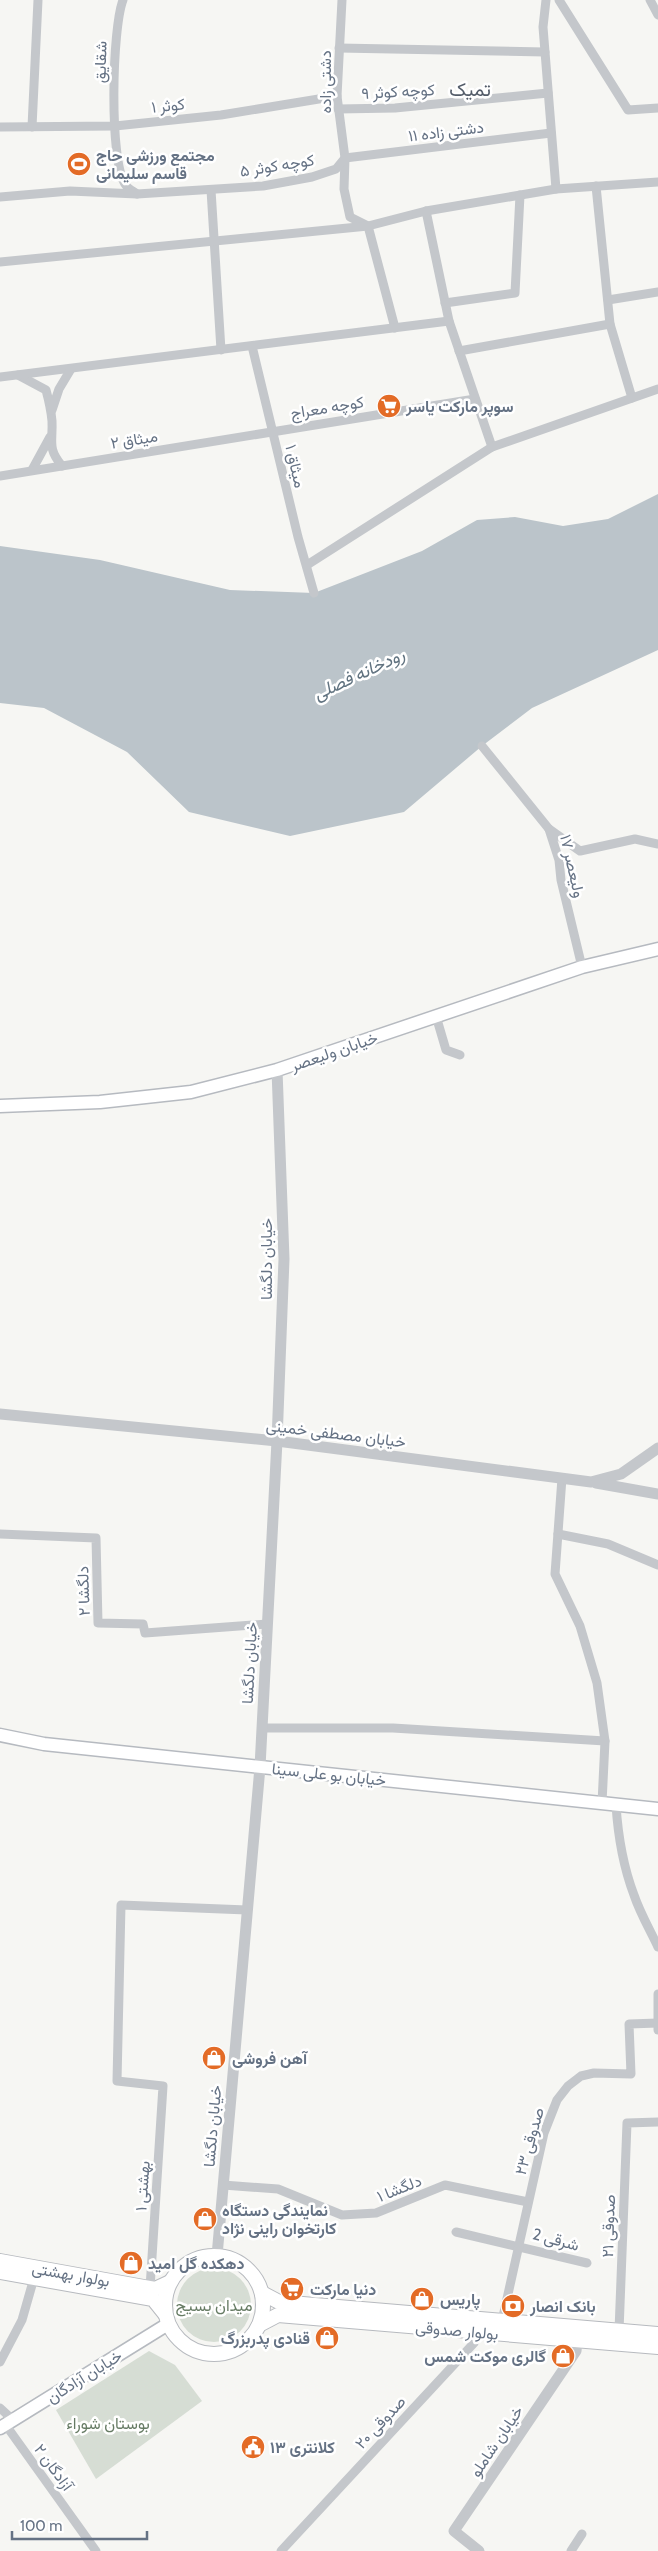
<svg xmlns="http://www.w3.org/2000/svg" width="658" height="2551" font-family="Cabin,Vazirmatn,sans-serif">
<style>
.green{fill:#d6ddd4}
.water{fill:#bbc4ca}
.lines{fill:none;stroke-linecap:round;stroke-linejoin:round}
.secondary-casing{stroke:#b6bac0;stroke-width:15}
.primary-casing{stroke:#b7babf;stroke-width:16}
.minor{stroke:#c4c7cb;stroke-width:9}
.tertiary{stroke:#c4c7cb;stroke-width:11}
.secondary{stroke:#fff;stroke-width:12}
.primary{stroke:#fff;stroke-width:14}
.labels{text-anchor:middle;stroke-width:5;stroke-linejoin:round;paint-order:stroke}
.street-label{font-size:16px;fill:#657284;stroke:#fff}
.poi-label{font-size:16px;font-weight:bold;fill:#657284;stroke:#fff;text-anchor:start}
.park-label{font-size:16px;fill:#667b64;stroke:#fff}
.water-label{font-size:18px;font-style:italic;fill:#617380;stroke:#fff}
.quarter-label{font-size:19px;fill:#535c69;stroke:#fff}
</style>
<rect width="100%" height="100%" fill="#f6f6f3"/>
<!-- green -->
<g class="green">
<circle cx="214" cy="2305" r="37"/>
<polygon points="149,2351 175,2365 202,2401 96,2479 56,2410"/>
</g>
<!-- water -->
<polygon class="water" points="658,494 658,650 532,708 482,746 404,812 290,836 189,812 127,752 44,708 0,703 0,546 100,560 230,590 314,593 422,551 477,520 515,517 563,526 608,519"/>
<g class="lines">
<!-- secondary casing -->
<g class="secondary-casing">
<g id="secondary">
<polyline points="0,1106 100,1102 191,1092 277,1070 582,967 658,949"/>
<polyline points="0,1735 44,1744 658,1809"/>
<polyline points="0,2428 168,2324"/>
</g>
</g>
<!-- primary casing -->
<g class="primary-casing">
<g id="primary">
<circle cx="214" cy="2305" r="49"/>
<polyline points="0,2261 155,2289 170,2282"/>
<polyline points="0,2272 153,2299 165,2314"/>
<polyline points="262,2293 279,2302 658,2334"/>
<polyline points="259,2325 278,2315 658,2347"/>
</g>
</g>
<!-- minor -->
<g class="minor">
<path d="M123,0C112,29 109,159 125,184C128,189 133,191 137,194"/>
<polyline points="342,0 337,96 345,158 344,189 350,217 368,226 395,328"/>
<polyline points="546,0 543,27 556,189"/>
<polyline points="559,0 628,110 658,108"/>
<polyline points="650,0 658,15"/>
<polyline points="339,48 545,52"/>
<polyline points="338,109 395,108 548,93"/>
<polyline points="0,127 115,126 221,115 337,96"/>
<polyline points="32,127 38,0"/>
<polyline points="596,186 610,324 632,398"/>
<polyline points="211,190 221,350"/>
<polyline points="0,197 70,191 137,194 263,186 312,177 336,169 345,158 551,133"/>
<polyline points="426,211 449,321 492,447"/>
<polyline points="0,262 368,226 426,211 556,189 658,182"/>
<polyline points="608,300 658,292"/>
<polyline points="445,303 515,293 520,195"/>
<polyline points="252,346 298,537 314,593"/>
<polyline points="459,351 610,324"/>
<path d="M18,375L46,390C49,401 51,410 52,421C53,442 47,448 62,466"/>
<polyline points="0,377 449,321"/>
<polyline points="52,410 59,389 71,369"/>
<polyline points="32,470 50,437"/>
<polyline points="0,476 475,399"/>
<polyline points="307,565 492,447 658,389"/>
<polyline points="482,746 549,829"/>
<polyline points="582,967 561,880 559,860 549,829 580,851 635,839 658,844"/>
<polyline points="436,1016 446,1050 460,1055"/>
<polyline points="562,1478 555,1574 580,1626 597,1683 605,1741 602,1803"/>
<polyline points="0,1534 96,1538 98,1623 143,1624 145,1633 267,1624"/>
<polyline points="558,1534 608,1544 658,1565"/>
<polyline points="262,1728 393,1728 605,1741"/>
<path d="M616,1805C618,1836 623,1866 634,1895C640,1913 650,1930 658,1947"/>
<polyline points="658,1994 658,2030"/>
<polyline points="223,2185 278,2189 342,2215 376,2213 445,2185 528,2202"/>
<polyline points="456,2232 587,2263"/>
<polyline points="150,2288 163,2086 117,2081 121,1905 247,1910"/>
<polyline points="502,2321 544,2133 557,2100 568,2086 581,2076 594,2073 631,2074 629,2024 658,2023"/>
<polyline points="619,2331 627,2123 658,2122"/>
<polyline points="0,2362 22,2320 34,2278"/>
<polyline points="0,2408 13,2420"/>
<polyline points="5,2424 96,2551"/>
<polyline points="281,2551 474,2343 475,2332"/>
<polyline points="571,2551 582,2534"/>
</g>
<!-- tertiary -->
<g class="tertiary">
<polyline points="0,1414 277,1441 591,1482 621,1474 658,1448"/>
<polyline points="596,1483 658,1494"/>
<polyline points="217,2256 260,1767 277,1441 284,1259 277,1070"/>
<polyline points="479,2551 454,2531 576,2351 577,2341"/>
</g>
<!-- secondary -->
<use href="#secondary" class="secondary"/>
<!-- primary -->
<use href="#primary" class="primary"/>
</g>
<!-- icons -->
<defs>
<g id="stadium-disc" transform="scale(1.25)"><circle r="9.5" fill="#e36b26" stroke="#fff"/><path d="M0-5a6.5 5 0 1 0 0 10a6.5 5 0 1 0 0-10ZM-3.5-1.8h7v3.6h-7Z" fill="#fff"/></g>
<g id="supermarket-disc" transform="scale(1.25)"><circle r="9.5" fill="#e36b26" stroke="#fff"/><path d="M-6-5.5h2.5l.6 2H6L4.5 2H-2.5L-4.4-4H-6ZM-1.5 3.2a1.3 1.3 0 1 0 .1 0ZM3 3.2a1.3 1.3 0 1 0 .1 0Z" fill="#fff"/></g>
<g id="shop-disc" transform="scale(1.25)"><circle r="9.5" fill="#e36b26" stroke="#fff"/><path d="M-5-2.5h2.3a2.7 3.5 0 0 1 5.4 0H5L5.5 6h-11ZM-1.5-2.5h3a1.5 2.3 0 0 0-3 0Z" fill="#fff"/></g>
<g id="bank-disc" transform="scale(1.25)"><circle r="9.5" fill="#e36b26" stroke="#fff"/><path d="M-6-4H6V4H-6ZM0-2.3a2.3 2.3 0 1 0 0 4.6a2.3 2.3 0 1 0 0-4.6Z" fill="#fff"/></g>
<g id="civic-disc" transform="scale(1.25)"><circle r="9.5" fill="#e36b26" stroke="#fff"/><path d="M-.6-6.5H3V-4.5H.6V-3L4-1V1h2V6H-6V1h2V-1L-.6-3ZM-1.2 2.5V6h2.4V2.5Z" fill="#fff"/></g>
</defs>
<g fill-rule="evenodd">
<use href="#stadium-disc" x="79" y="164"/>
<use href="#supermarket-disc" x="389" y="406"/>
<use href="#shop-disc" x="214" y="2058"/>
<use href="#shop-disc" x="205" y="2219"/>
<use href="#shop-disc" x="131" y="2263"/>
<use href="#supermarket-disc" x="292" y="2289"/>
<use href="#shop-disc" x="422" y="2299"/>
<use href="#bank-disc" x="513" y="2306"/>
<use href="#shop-disc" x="327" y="2338"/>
<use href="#shop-disc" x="563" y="2356"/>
<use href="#civic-disc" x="253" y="2447"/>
</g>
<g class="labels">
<!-- street labels -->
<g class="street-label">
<text transform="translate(100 62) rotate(-88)" y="6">شقایق</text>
<text transform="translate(325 82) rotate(-90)" y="6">دشتی زاده</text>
<text transform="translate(398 91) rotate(-3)" y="6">کوچه کوثر ۹</text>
<text transform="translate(168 105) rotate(-6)" y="6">کوثر ۱</text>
<text transform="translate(446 131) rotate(-7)" y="6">دشتی زاده ۱۱</text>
<text transform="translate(277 165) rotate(-9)" y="6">کوچه کوثر ۵</text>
<text transform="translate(327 407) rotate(-9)" y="6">کوچه معراج</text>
<text transform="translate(134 439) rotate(-9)" y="6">میثاق ۲</text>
<text transform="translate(296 466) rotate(77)" y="6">میثاق ۱</text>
<text transform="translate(573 866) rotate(77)" y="6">ولیعصر ۱۷</text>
<text transform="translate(334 1051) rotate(-19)" y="6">خیابان ولیعصر</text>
<text transform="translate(266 1259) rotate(-90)" y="6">خیابان دلگشا</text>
<text transform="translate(336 1433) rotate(7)" y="6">خیابان مصطفی خمینی</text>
<text transform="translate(83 1591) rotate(-92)" y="6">دلگشا ۲</text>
<text transform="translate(249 1663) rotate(-87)" y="6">خیابان دلگشا</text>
<text transform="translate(329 1774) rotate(6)" y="6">خیابان بو علی سینا</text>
<text transform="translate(212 2126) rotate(-85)" y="6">خیابان دلگشا</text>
<text transform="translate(529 2141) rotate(-74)" y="6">صدوقی ۲۳</text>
<text transform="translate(142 2186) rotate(-86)" y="6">بهشتی ۱</text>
<text transform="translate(399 2188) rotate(-22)" y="6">دلگشا ۱</text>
<text transform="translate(608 2226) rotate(-88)" y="6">صدوقی ۲۱</text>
<text transform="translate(556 2239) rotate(15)" y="6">شرقی 2</text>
<text transform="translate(71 2274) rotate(10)" y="6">بولوار بهشتی</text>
<text transform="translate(457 2330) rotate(5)" y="6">بولوار صدوقی</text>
<text transform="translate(84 2376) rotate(-32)" y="6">خیابان آزادگان</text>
<text transform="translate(380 2422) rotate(-47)" y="6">صدوقی ۲۰</text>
<text transform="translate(496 2441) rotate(-56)" y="6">خیابان شاملو</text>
<text transform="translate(54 2467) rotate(54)" y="6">آزادگان ۲</text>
</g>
<!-- poi labels -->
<g class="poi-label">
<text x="96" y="161">مجتمع ورزشی حاج<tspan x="96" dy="18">قاسم سلیمانی</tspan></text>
<text x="406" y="412">سوپر مارکت یاسر</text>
<text x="232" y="2064">آهن فروشی</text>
<text x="222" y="2216">نمایندگی دستگاه<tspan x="222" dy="18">کارتخوان راینی نژاد</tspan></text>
<text x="148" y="2269">دهکده گل امید</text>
<text x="310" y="2295">دنیا مارکت</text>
<text x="440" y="2305">پاریس</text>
<text x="530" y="2312">بانک انصار</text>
<text x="310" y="2344" text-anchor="end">قنادی پدربزرگ</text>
<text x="546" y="2362" text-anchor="end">گالری موکت شمس</text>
<text x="270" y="2453">کلانتری ۱۳</text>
</g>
<!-- park labels -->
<g class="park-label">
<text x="214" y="2311">میدان بسیج</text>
<text x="108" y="2429">بوستان شوراء</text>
</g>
<!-- water labels -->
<g class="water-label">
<text transform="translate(359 674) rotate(-25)" y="6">رودخانه فصلی</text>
</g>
<!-- quarter labels -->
<g class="quarter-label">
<text x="470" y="96">تمیک</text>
</g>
</g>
<!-- scale -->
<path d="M12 2531v8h135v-8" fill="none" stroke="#657284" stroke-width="2.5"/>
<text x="20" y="2531" font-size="15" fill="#657284" stroke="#ffffff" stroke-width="4" paint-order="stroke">100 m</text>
</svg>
